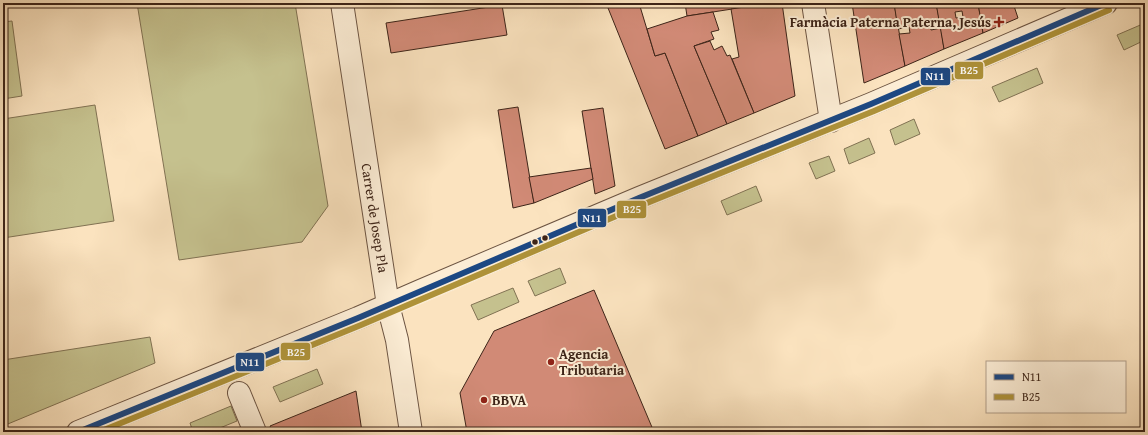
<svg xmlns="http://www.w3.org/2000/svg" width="1148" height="435" font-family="'Gentium Book Plus',serif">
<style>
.green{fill:#c5c18e;stroke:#817253}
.building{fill:#d18a76;stroke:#3d2418;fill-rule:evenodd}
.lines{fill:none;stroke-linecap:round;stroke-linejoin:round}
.minor-casing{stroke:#6c5442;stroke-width:24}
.minor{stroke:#fcedd5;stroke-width:22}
.bus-1-casing{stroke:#fcedd5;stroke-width:9}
.bus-2-casing{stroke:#fcedd5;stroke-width:9}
.bus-1{stroke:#1c4883;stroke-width:6}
.bus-2{stroke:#ae9239;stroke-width:6}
.poi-dot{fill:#8f2418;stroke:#fcedd5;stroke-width:1.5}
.bus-dot{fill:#3d2418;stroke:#fcedd5;stroke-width:1.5}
.labels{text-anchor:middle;stroke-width:4;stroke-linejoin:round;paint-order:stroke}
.poi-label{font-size:14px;font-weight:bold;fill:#3d2418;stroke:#fcedd5;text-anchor:start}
.street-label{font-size:14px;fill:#3d2418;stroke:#fcedd5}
.line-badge{stroke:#fcedd5;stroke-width:1.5}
.badge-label{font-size:11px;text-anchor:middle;font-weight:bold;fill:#fff}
</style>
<rect width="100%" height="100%" fill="#fbe3bf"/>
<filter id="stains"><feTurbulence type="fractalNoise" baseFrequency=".005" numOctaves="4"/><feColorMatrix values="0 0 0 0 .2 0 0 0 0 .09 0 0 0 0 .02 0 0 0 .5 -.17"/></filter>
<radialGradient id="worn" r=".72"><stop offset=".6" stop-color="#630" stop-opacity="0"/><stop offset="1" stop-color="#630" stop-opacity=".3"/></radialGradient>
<!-- green -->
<g class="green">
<polygon points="137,3 295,3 328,206 302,242 179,260"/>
<polygon points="12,21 22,96 3,99 3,22"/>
<polygon points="1145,23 1145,40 1124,50 1117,35"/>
<polygon points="1037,68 1043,83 999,102 992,87"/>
<polygon points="95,105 114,221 3,238 3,119"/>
<polygon points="914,119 920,134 895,145 890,130"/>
<polygon points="869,138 875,153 849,164 844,149"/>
<polygon points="829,156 835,171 816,179 809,163"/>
<polygon points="756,186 762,201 727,215 721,201"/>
<polygon points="560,268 566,283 535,296 528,281"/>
<polygon points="513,288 519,302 478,320 471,305"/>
<polygon points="150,337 155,363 3,426 3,360"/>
<polygon points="317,369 323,384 280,402 273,387"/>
<polygon points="231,406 237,421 210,432 193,432 190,423"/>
</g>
<!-- building -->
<g class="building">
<polygon points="606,3 639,3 655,56 665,53 698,136 665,149"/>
<polygon points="685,3 771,3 687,16"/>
<polygon points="771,3 782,3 795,96 754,113 732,59 739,57 731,9"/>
<polygon points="852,3 894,3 905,66 864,83"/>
<polygon points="894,3 936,3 940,23 930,24 931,30 941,28 944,49 905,66 899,34 910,33 909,27 898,29"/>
<path d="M936,3H978L983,33L944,49ZM962,11L963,17L956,18L955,12Z"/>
<polygon points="978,3 1013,3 1018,18 983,33"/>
<polygon points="502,5 507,35 391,53 386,23"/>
<polygon points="713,12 719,30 711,32 714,39 694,46 727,124 698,136 665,53 655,56 647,29 687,16"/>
<polygon points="710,41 714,50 722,46 727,56 730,55 754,113 727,124 694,46"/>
<polygon points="518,107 534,203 513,208 498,110"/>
<polygon points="603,108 615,186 595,194 582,111"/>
<polygon points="591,168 593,179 534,203 529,177"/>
<polygon points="594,290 654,432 467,432 460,393 494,331"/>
<polygon points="356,391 362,432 273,432 270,426"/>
</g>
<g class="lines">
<!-- minor casing -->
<g class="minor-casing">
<g id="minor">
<polyline points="342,3 388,305 397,340 411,432"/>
<polyline points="813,3 831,121"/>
<polyline points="239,393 255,432"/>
<polyline points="78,432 358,318 420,291 639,198 871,104 1106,3"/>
</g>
</g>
<!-- minor -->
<use href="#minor" class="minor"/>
<!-- bus-1 casing -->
<g class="bus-1-casing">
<polyline id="bus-1" points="78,432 358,318 639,198 871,104 1106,3"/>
</g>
<!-- bus-2 casing -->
<g class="bus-2-casing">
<polyline id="bus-2" points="99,432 361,325 642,205 874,111 1109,10"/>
</g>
<!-- bus-1 -->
<use href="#bus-1" class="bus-1"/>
<!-- bus-2 -->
<use href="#bus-2" class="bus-2"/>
</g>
<!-- markers -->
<g class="poi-dot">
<path d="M997 16h4v4h4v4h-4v4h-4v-4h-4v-4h4z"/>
<circle cx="551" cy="362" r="4"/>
<circle cx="484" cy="400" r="4"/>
</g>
<g class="bus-dot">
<circle cx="545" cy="238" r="3.5"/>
<circle cx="535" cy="242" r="3.5"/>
</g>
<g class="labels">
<!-- poi labels -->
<g class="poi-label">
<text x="991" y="27" text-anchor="end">Farmàcia Paterna Paterna, Jesús</text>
<text x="559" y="359">Agencia<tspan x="559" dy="16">Tributaria</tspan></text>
<text x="492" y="405">BBVA</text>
</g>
<!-- street labels -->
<g class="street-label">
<text transform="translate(375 218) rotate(81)" y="5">Carrer de Josep Pla</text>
</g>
</g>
<g class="line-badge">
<rect x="954" y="61" width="30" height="19" rx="4" fill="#ae9239"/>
<rect x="920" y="67" width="31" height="19" rx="4" fill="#1c4883"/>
<rect x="616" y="200" width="31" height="19" rx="4" fill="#ae9239"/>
<rect x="577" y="208" width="30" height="20" rx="4" fill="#1c4883"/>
<rect x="280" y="342" width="31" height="19" rx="4" fill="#ae9239"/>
<rect x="235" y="352" width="30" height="20" rx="4" fill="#1c4883"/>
</g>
<g class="badge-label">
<text x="969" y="74">B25</text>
<text x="935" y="80">N11</text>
<text x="632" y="213">B25</text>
<text x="592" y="222">N11</text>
<text x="296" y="356">B25</text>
<text x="250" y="366">N11</text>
</g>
<!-- margin -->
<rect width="1148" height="435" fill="none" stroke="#fbe3bf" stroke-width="16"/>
<rect x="4" y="4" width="1140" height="427" fill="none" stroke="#3d2418" stroke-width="2"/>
<rect x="8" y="8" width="1132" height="419" fill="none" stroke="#3d2418"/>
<!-- legend -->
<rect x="986" y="361" width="140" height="52" fill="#fcedd5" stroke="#b09d89"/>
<rect x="994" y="374" width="20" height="6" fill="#1c4883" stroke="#b09d89"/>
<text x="1022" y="381" font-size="12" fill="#3d2418">N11</text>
<rect x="994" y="394" width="20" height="6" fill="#ae9239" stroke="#b09d89"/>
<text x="1022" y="401" font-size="12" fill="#3d2418">B25</text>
<rect width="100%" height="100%" filter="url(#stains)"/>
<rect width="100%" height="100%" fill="url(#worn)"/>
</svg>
